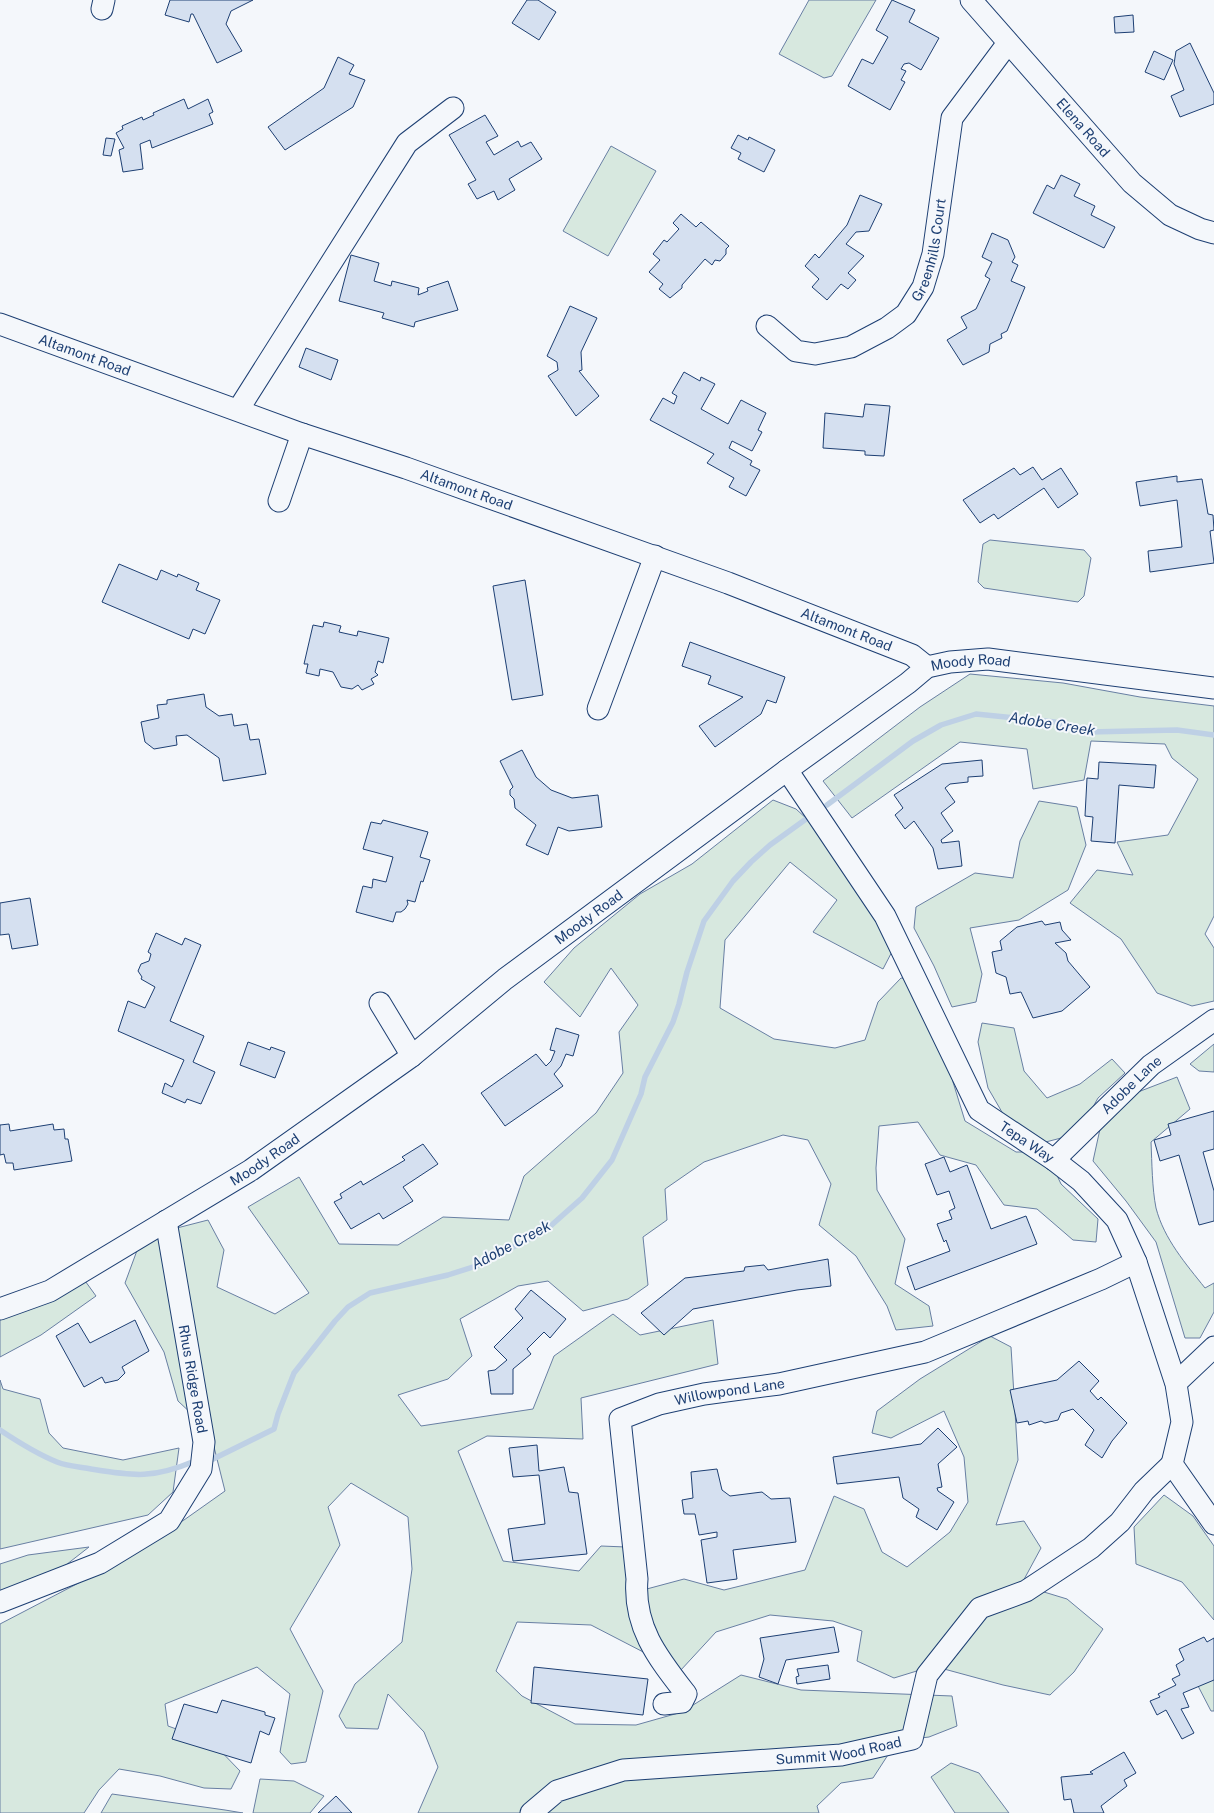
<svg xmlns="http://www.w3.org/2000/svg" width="1214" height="1813" font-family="'Public Sans',sans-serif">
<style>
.green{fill:#d7e8df;stroke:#687fa3}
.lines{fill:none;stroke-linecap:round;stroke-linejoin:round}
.stream{stroke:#bed0e5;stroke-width:5.5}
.building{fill:#d5e0f0;stroke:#1d3f73}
.minor-casing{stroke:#1d3f73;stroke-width:23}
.minor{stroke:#f4f7fb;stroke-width:21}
.labels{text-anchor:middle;stroke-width:4;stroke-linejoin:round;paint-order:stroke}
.street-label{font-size:14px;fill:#1d3f73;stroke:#f4f7fb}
.water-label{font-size:15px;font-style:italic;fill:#1d3f73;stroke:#f4f7fb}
</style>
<rect width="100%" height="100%" fill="#f4f7fb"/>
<!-- green -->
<g class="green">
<polygon points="809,0 876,0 832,76 824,78 779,54"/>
<polygon points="611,146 656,171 608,256 563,231"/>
<polygon points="990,540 1084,550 1091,558 1084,596 1078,602 984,588 978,582 983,544"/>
<polygon points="970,674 1063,683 1140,697 1214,706 1214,916 1205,934 1214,948 1214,1001 1192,1006 1157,993 1121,939 1070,903 1097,870 1133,875 1117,842 1168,835 1198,779 1172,758 1165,744 1091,741 1084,780 1033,789 1027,749 960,742 852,818 823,781 920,707"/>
<polygon points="773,800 796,809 852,860 898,940 883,969 813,932 837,900 790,862 725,940 720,1008 774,1039 835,1048 865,1040 878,1002 901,978 920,981 951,1049 953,1082 965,1121 1016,1152 1046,1152 1061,1184 1098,1219 1096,1242 1073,1240 1037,1209 1004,1205 976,1165 940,1155 918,1122 879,1126 876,1168 877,1190 905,1239 895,1284 929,1306 933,1326 896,1330 887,1306 856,1256 819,1225 831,1184 808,1140 783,1135 704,1162 665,1189 667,1220 643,1237 648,1285 628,1299 583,1311 548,1281 518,1286 460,1319 472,1356 448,1379 398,1395 421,1426 533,1409 554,1356 613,1314 640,1335 713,1320 718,1364 581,1398 583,1439 487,1436 458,1451 503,1561 579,1571 601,1546 626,1547 643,1590 684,1579 724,1590 805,1570 834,1496 864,1509 882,1552 907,1567 950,1532 968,1502 964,1457 944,1411 891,1438 872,1433 877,1411 920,1379 990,1336 1011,1347 1018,1460 996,1525 1024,1521 1041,1548 1021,1585 1067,1599 1103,1629 1074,1672 1050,1695 1003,1685 933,1666 894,1678 857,1661 862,1631 833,1621 770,1615 716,1632 680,1671 591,1625 517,1622 496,1671 522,1696 575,1724 636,1725 682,1712 741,1675 801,1690 952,1696 957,1726 929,1737 897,1741 873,1778 841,1783 817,1806 819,1813 418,1813 438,1767 424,1732 388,1694 378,1729 346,1728 339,1716 355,1684 402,1642 412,1569 408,1517 351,1483 328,1507 340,1545 290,1629 323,1691 306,1762 291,1764 280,1752 290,1694 257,1667 165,1704 168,1726 212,1742 240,1771 231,1789 204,1788 160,1776 119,1769 99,1790 84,1813 0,1813 0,1624 92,1576 139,1546 184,1520 225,1491 210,1431 178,1401 164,1352 125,1283 142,1237 208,1220 224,1250 217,1287 275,1314 309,1293 248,1207 299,1177 339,1244 398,1245 443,1217 509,1220 524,1176 596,1113 623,1073 619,1032 638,1005 611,968 580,1017 544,982 574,948 640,894 692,864"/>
<polygon points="1039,801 1077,807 1086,845 1068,890 1019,920 970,928 982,974 976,1002 952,1007 934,966 914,928 916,907 975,873 1013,878 1020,841"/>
<polygon points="982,1023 1014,1028 1024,1071 1047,1098 1080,1084 1112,1059 1125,1073 1098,1098 1084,1123 1065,1137 1038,1144 1006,1119 988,1088 978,1042"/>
<polygon points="1214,1044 1214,1072 1199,1071 1190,1064"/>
<path d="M1177,1077L1190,1109L1151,1142C1152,1163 1152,1188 1156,1208C1164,1239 1186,1264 1205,1288L1214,1283V1312L1200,1338H1185L1156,1242L1126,1201L1093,1161L1100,1129L1138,1092Z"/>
<polygon points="83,1278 96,1296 41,1335 0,1357 0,1317"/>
<polygon points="0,1380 3,1389 40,1399 49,1433 63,1448 123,1460 179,1448 173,1492 148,1515 0,1549"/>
<polygon points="1164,1495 1193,1516 1214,1546 1214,1620 1182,1582 1136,1564 1134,1527"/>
<polygon points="89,1547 39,1586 0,1609 0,1564 28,1555"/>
<polygon points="1214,1678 1214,1711 1211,1711 1197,1684"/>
<polygon points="951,1763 979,1773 1009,1813 955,1813 931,1777"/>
<polygon points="260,1779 294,1781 324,1796 310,1813 253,1813"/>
<polygon points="112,1794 225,1810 243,1813 101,1813"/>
</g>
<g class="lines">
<!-- stream -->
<g class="stream">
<polyline points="827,805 913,741 941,725 976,714 1055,722 1074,729 1089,732 1177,730 1214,735"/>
<path d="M0,1430C18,1442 37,1454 57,1462C67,1466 80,1467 91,1469C135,1476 152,1479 195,1461"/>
<polyline points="209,1461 274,1429 278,1414 294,1373 335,1321 348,1307 370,1293 448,1275 476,1266 546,1230 582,1198 612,1160 641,1094 645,1077 673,1022 679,1004 687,972 704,921 733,881 751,862 770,845 813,814"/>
</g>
</g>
<!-- building -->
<g class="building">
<polygon points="170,0 253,0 231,11 226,24 242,51 217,63 193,14 191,14 189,22 165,15"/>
<polygon points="527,0 538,0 556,12 539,40 512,23"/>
<polygon points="892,0 915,10 909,22 939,38 921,70 909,63 904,64 901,69 906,71 901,80 905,82 890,110 848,86 862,59 873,64 888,37 876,30"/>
<polygon points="1133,15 1134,32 1115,33 1114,17"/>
<polygon points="1190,43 1214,93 1214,104 1180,117 1171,96 1184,90 1174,64 1176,51"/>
<polygon points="1154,51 1173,60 1164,80 1145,72"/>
<polygon points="338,57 354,65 349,74 365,80 353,107 285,150 268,127 324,88"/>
<polygon points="184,99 188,109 208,99 213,112 209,114 213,124 152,148 150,140 140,144 143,169 123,172 119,150 124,148 116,133 123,129 122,126 142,117 143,120 154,115 153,113"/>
<polygon points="485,115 498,136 486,142 494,155 518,141 521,147 531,142 542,159 509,179 515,190 498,200 494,191 477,199 468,184 476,180 449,135"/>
<polygon points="738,135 748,140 749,137 775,150 764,172 738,159 741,153 731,148"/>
<polygon points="106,138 115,139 111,156 103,155"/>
<polygon points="1061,175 1080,184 1074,196 1095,206 1091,215 1115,227 1104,248 1033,213 1047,185 1054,189"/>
<polygon points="860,195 882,204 869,231 856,232 846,244 864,256 848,273 856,280 848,289 841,284 827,300 812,287 819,279 805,266 815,254 819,258 847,225"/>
<polygon points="681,214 696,227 701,222 729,246 726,249 726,254 720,261 715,260 712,265 705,259 682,285 682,288 670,298 659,289 663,284 649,272 660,260 653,254 664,240 667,242 679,229 673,223"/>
<polygon points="992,233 1008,240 1015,257 1012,262 1018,265 1011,281 1025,287 1007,331 1001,334 1002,338 990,344 989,352 963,365 947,340 967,328 961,317 976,309 990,279 985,276 992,262 982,257"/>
<polygon points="351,255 379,263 374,281 391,286 392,281 419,288 418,295 428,291 427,288 448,281 458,310 415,322 414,327 382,318 384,313 339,301"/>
<polygon points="570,306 597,318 581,352 582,370 579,371 599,396 576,416 548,376 558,370 557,362 547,356"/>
<polygon points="306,348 338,360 331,380 299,367"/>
<polygon points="684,372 700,381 701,377 715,384 701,409 728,424 741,400 766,413 758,430 762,432 752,451 732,441 729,448 752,461 750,465 760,470 746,496 729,487 734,478 707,463 714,454 650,420 663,398 674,404 677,396 672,393"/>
<polygon points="865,404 890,406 884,456 865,455 865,451 823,448 825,413 863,417"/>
<polygon points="1033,467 1042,480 1061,468 1078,494 1058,508 1044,488 998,519 994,514 980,523 963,500 1014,468 1020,475"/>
<polygon points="1177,476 1177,482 1202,479 1208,514 1213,515 1214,530 1210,531 1214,563 1150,572 1148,551 1182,547 1177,500 1140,506 1136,482"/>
<polygon points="119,564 157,580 161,570 177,577 178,574 199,583 196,590 220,600 205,634 193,629 189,639 102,602"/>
<polygon points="525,580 543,695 512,700 493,586"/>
<polygon points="324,622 341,626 339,632 357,636 358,631 389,638 383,663 378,661 375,672 378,675 371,679 374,684 362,690 358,685 352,689 341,687 333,672 320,669 319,676 306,673 308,664 304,664 313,625 323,627"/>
<polygon points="690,642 785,677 776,703 767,700 761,714 715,747 699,726 743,697 708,684 711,676 682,666"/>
<polygon points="204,694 206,707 219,716 232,714 234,726 247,724 250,740 259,739 266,774 223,781 219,758 187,735 176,736 177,745 154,749 145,742 141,722 159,718 157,705 167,704 167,700"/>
<polygon points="522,750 536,777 551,790 572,798 598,795 602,827 569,831 558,827 548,855 526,845 536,825 515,808 514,799 510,795 510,790 513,787 500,761"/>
<polygon points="982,760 983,776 968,777 968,782 950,784 945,788 955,802 941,813 953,831 941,840 942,843 959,841 962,866 938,869 933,848 914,821 905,829 895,815 903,808 894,795 942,764"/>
<polygon points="1099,762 1156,765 1154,788 1119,785 1115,843 1091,841 1093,817 1085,816 1087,778 1098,779"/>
<polygon points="383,820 428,832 420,857 430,860 423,882 421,881 415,902 407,900 408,904 405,909 401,912 396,912 393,922 356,912 363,886 372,888 373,879 386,882 393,857 363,849 371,822 381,824"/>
<polygon points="30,898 38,945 12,949 9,934 0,935 0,903"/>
<polygon points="1042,921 1045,925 1060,922 1062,930 1071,940 1055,943 1066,953 1068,961 1090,987 1062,1011 1033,1018 1021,992 1010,994 1006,977 996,973 992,952 1002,950 1000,941 1017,927"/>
<polygon points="156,933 182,945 185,938 201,945 170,1021 204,1036 193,1062 215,1072 201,1104 187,1099 185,1103 162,1093 165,1083 172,1087 184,1060 118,1031 128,1001 145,1008 155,987 141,979 142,977 138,971 141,964 149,961 151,954 148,952"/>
<polygon points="556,1028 579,1035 573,1056 566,1054 561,1066 554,1074 563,1086 505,1126 481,1093 536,1054 546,1066 551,1061 555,1051 550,1050"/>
<polygon points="248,1042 270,1050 271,1047 285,1052 275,1078 240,1065"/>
<polygon points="1214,1111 1214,1149 1203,1152 1214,1191 1214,1221 1199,1225 1179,1155 1160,1161 1154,1140 1171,1135 1168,1124"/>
<polygon points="9,1124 10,1131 53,1124 54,1130 64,1129 65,1139 68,1139 72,1161 14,1170 13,1163 6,1163 4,1154 0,1155 0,1125"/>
<polygon points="423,1144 438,1164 403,1187 413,1201 383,1219 379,1213 351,1229 334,1202 342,1198 340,1194 361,1181 363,1185 405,1160 402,1157"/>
<polygon points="944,1157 950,1172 967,1165 991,1229 1026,1216 1037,1244 915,1290 907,1267 950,1251 946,1240 944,1242 937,1224 952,1219 949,1211 955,1208 949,1191 937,1195 925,1164"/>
<polygon points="828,1259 831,1286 797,1290 693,1309 664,1335 641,1313 685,1278 744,1271 745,1267 764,1265 768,1270"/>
<polygon points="531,1290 566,1319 550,1338 544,1332 527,1349 531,1354 513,1369 513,1394 491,1394 488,1371 495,1370 507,1360 494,1347 523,1318 515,1309"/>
<polygon points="135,1320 149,1351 122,1367 125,1373 118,1380 105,1383 102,1377 84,1387 56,1336 78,1323 90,1343"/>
<polygon points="1079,1361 1099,1381 1090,1391 1098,1400 1101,1397 1127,1423 1112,1441 1102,1458 1085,1445 1094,1430 1073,1409 1061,1413 1058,1420 1045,1423 1041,1421 1029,1425 1028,1421 1017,1423 1010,1390 1057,1380"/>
<polygon points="938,1428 957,1447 938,1464 942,1487 937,1488 938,1491 954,1502 937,1530 916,1517 919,1509 903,1498 899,1477 837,1484 833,1457 921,1444"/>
<polygon points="537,1445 539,1471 564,1467 569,1492 578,1493 587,1554 513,1561 508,1529 545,1524 539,1475 513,1477 509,1448"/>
<polygon points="717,1469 722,1490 730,1496 762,1492 771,1499 790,1498 796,1542 733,1550 737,1579 707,1583 701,1540 717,1537 717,1532 699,1535 695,1514 684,1514 682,1500 693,1498 691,1472"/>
<polygon points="834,1627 839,1652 786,1660 778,1684 759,1677 764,1659 760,1638"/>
<polygon points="1204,1637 1207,1642 1214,1638 1214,1680 1183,1693 1189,1707 1181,1709 1194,1733 1182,1739 1166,1710 1157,1715 1150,1701 1160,1697 1158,1694 1176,1685 1172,1679 1180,1675 1176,1665 1184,1660 1179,1649"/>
<polygon points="828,1665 830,1679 797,1684 796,1677 799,1676 797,1669"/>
<polygon points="534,1667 648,1679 643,1715 531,1703"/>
<polygon points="222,1700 265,1712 265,1715 275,1718 269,1735 260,1731 251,1763 172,1739 184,1704 217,1713"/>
<polygon points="1124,1752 1136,1773 1124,1780 1127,1786 1101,1806 1104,1813 1074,1813 1071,1799 1064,1800 1061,1777 1093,1774 1090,1772"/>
<polygon points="336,1796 352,1813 318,1813"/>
</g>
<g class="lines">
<!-- minor casing -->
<g class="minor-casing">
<g id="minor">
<path id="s1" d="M971,0L1132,183L1170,215L1200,229L1214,233"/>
<polyline points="102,9 104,0"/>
<path id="s2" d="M0,324L302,434L406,468L728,583L912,655L927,667"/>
<path id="s3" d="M767,326L796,351L815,354L851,347L887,328L906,314L923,287L933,254L952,118L1008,43"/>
<polyline points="238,410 407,143 453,108"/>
<polyline points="279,501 302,434"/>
<polyline points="598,709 655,556"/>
<path id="s4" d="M787,770L885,916L979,1110L1054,1160L1081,1181L1117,1220L1136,1262L1176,1384L1182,1422L1172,1464L1214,1524"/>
<polyline points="380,1003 412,1056"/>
<path id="s5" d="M1054,1160L1151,1065L1214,1020"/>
<path id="s6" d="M0,1309L50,1291L251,1170L412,1056L505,979L787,770L908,683L927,667L950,662L988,659L1214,688"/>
<polyline points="1176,1383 1214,1347"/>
<polyline points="0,1602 100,1563 169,1521 201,1469 204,1442 166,1221"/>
<path id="s7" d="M664,1704L682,1702L686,1694C658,1658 633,1627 637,1579L620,1419L659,1404L704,1394L779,1384L925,1352L1101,1279L1136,1262"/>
<path id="s8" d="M531,1813L557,1791L623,1770L841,1755L912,1739L927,1675L980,1608L1026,1591L1091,1548L1120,1522L1144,1491L1172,1464"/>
</g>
</g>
<!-- minor -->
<use href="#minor" class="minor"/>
</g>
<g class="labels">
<!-- street labels -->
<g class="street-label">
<text dy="5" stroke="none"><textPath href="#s1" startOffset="170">Elena Road</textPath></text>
<text dy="5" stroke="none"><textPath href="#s3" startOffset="228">Greenhills Court</textPath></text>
<text dy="5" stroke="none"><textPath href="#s2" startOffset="90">Altamont Road</textPath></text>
<text dy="5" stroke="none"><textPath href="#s2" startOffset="495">Altamont Road</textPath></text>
<text dy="5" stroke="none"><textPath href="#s2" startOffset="900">Altamont Road</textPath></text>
<text dy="5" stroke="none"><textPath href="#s6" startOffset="1175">Moody Road</textPath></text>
<text dy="5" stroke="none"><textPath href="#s6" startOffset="710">Moody Road</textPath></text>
<text dy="5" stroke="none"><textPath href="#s5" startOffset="108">Adobe Lane</textPath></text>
<text dy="5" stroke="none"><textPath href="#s4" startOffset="449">Tepa Way</textPath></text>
<text dy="5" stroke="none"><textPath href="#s6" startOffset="305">Moody Road</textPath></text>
<text transform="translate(193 1379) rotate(80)" y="5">Rhus Ridge Road</text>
<text dy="5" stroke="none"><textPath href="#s7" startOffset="430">Willowpond Lane</textPath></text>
<text dy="5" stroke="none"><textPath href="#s8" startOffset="320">Summit Wood Road</textPath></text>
</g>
<!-- water labels -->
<g class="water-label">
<text transform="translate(1052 724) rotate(9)" y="5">Adobe Creek</text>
<text transform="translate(511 1245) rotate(-28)" y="5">Adobe Creek</text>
</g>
</g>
</svg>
